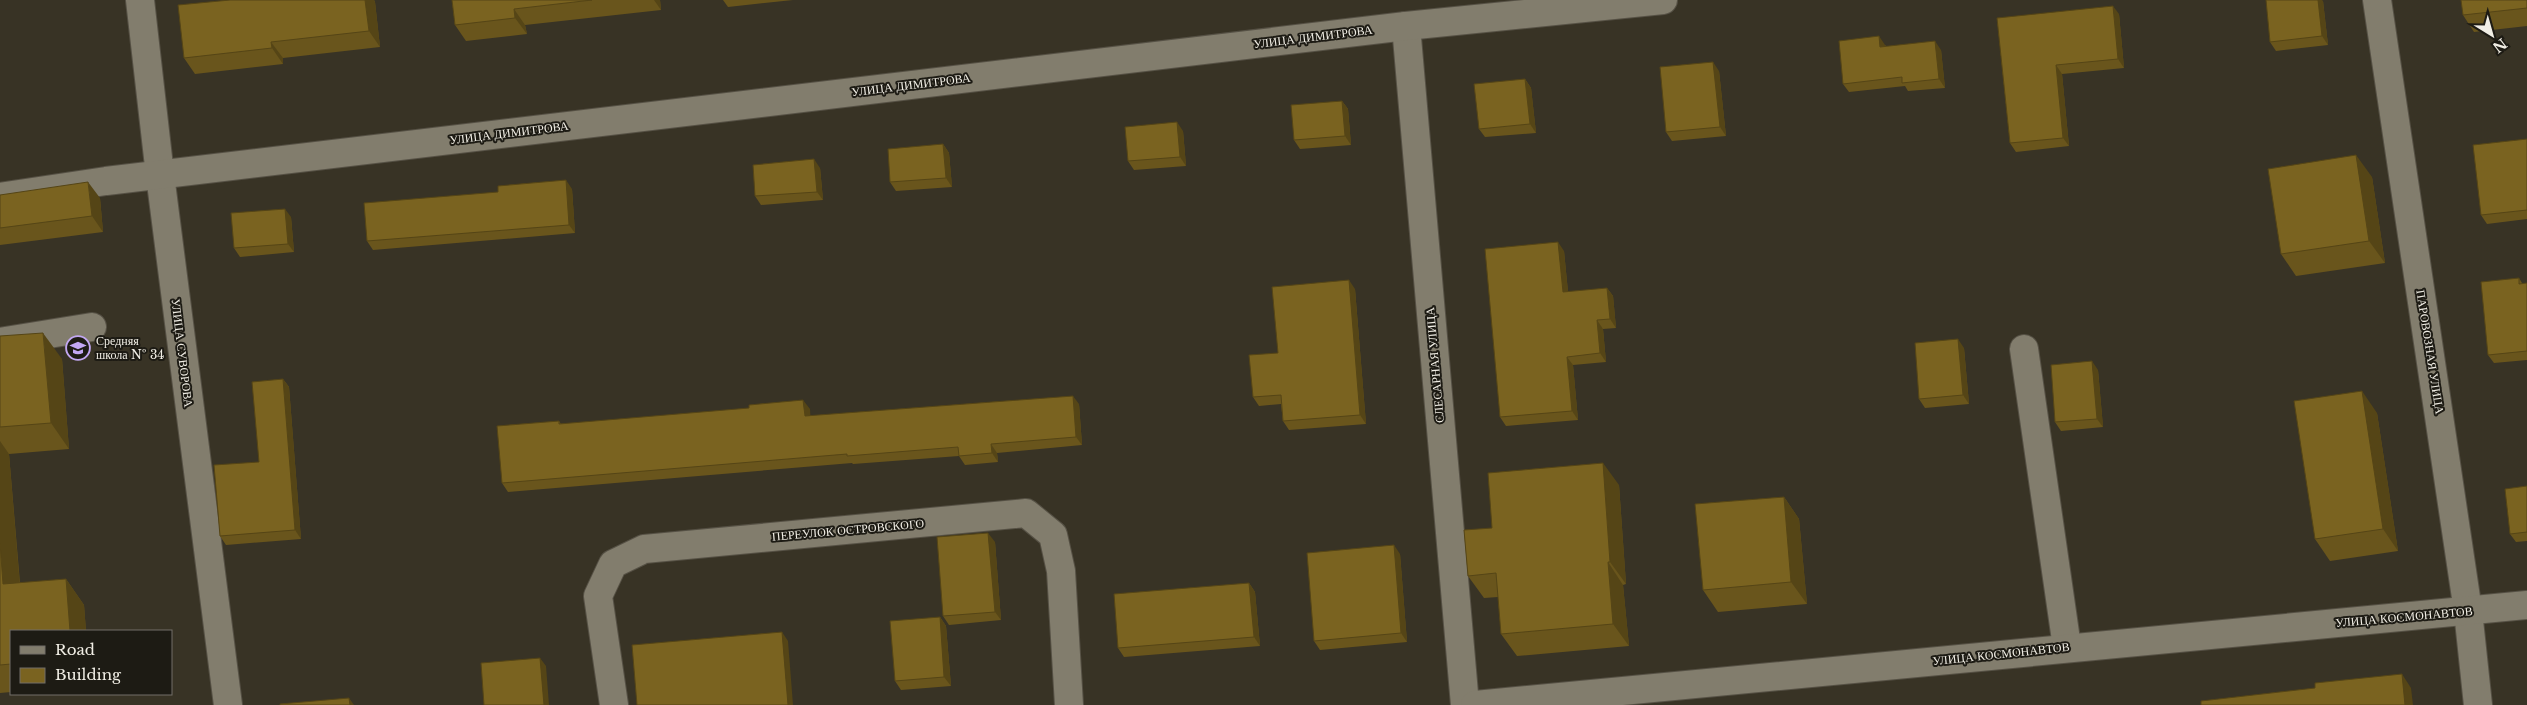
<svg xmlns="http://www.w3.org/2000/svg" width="2527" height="705" font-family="'Libre Baskerville',serif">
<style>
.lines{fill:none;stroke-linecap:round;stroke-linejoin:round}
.minor-casing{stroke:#565145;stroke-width:30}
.minor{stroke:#827d6d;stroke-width:28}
.wall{fill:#69551c}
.shaded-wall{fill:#554516}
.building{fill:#7a6320;stroke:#554516}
.labels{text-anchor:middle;stroke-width:4;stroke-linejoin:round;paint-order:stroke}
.street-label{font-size:12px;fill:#f1eee5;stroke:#1d1b14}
.poi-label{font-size:12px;fill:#f1eee5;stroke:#1d1b14;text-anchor:start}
</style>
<rect width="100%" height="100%" fill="#383325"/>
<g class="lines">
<!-- minor casing -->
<g class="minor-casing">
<g id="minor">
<polyline points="140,0 160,175 228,705"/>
<polyline points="2377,0 2468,611 2478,705"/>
<polyline points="1406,26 1465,705"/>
<polyline points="0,197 106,181 1406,26 1663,0"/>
<polyline points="0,342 92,327"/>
<polyline points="2024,349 2067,647"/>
<polyline points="614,705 598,596 613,564 644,549 1026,513 1053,535 1061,571 1069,705"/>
<polyline points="1475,705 2527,605"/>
</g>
</g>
<!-- minor -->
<use href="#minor" class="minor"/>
</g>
<!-- wall -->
<g class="wall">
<polygon points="230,0 374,0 375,2 380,47 283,58 283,64 195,74 184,58"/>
<polygon points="452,0 660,0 661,10 525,25 527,34 466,41 455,25"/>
<polygon points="723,0 793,0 728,7"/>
<polygon points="2527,0 2527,26 2474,32 2463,15"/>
<polygon points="2323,1 2328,45 2276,51 2270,42"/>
<polygon points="2119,14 2124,68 2062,74 2069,146 2016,152 2010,143 1997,18"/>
<polygon points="1885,45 1886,46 1941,50 1945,88 1908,91 1905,86 1849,92 1843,84"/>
<polygon points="1719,71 1726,136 1672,141 1666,132"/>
<polygon points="1525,79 1531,88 1536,133 1485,137 1479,129"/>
<polygon points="1342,101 1348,109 1351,145 1300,149 1294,140"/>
<polygon points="1183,131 1186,166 1134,170 1128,161"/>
<polygon points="2527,139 2527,219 2487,224 2481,215"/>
<polygon points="943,144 949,153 952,187 896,191 890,182"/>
<polygon points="820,168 823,200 761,205 755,196"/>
<polygon points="2372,177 2385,263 2296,276 2281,254"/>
<polygon points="572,189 575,233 373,250 367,241"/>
<polygon points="0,195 100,198 103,232 0,245"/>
<polygon points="291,217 294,252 240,257 234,248"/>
<polygon points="1564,251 1568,292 1607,288 1613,296 1616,328 1603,329 1606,362 1573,365 1578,420 1506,426 1500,417"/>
<polygon points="2519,278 2522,283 2527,283 2527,360 2494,363 2488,355"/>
<polygon points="1355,289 1366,424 1289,430 1283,421 1281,404 1259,406 1253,397 1278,353"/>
<polygon points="0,336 62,359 69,449 9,454 20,583 66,579 84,605 86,631 11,631 11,692 0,693"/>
<polygon points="1964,348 1969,404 1925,408 1919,399"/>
<polygon points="2098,370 2103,427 2061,431 2055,422"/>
<polygon points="283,379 289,387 301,539 226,545 220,536 259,462"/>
<polygon points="1079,404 1082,445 997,453 998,462 965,465 959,456 853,464 852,463 508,492 502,483 559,421 561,424 810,409 810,416"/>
<polygon points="2377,413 2398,551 2330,561 2315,539"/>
<polygon points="1619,485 1626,584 1623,585 1629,646 1517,656 1501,634 1498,597 1484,598 1468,576 1492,528"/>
<polygon points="2527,486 2527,541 2516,542 2510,534"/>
<polygon points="1784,497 1799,519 1807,604 1718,612 1703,590"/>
<polygon points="995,542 1001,620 949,625 943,616"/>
<polygon points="1400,554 1407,642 1320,650 1314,641"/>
<polygon points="1249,583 1255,592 1260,646 1124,657 1118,648"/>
<polygon points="940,617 946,626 951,686 901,690 895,681"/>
</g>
<!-- shaded-wall -->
<g class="shaded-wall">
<polygon points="365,0 374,0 375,2 380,47 369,31"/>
<polygon points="654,0 660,0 661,10"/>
<polygon points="2318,0 2322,0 2323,1 2328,45 2322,36"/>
<polygon points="2113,6 2119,14 2124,68 2118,59"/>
<polygon points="514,9 525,25 527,34 515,18"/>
<polygon points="1879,36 1885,45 1886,55 1880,47"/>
<polygon points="1935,41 1941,50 1945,88 1939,79"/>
<polygon points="271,42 283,58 283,64 272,48"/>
<polygon points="1713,62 1719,71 1726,136 1720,127"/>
<polygon points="2056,65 2062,74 2069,146 2063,138"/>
<polygon points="1525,79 1531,88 1536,133 1530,124"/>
<polygon points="1342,101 1348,109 1351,145 1345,136"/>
<polygon points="1177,122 1183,131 1186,166 1180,157"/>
<polygon points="943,144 949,153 952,187 946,178"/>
<polygon points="2356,155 2372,177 2385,263 2369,241"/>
<polygon points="814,159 820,168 823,200 817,192"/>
<polygon points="566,180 572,189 575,233 569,225"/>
<polygon points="88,182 100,198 103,232 92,216"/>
<polygon points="285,209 291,217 294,252 288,244"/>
<polygon points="1558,242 1564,251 1569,301 1563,292"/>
<polygon points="1349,280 1355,289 1366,424 1360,415"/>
<polygon points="1607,288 1613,296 1616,328 1610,319"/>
<polygon points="1597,320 1603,329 1606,362 1600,353"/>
<polygon points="43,333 62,359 69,449 51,423"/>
<polygon points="1958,339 1964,348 1969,404 1963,395"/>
<polygon points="1567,357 1573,365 1578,420 1572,411"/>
<polygon points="2092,361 2098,370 2103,427 2097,419"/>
<polygon points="283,379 289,387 301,539 295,530"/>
<polygon points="2362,391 2377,413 2398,551 2383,529"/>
<polygon points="1073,396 1079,404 1082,445 1076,437"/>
<polygon points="803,400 810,409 811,425 805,416"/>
<polygon points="0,441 9,454 22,611 3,584 0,543"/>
<polygon points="991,444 997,453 998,462 992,453"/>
<polygon points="1603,463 1619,485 1626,584 1610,562"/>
<polygon points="1784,497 1799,519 1807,604 1791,582"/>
<polygon points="988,533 995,542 1001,620 995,612"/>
<polygon points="1394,545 1400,554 1407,642 1401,633"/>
<polygon points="1608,562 1623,585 1629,646 1613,624"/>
<polygon points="66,579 84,605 86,631 70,631"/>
<polygon points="1249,583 1255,592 1260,646 1254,637"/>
<polygon points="940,617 946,626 951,686 944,677"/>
<polygon points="782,632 788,641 793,705 788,705"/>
<polygon points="540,658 546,666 549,705 544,705"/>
<polygon points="2402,674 2411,688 2413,705 2405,705"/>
<polygon points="349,698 354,705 350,705"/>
</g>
<!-- building -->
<g class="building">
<polygon points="230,0 365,0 369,31 271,42 272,48 184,58 178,5"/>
<polygon points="452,0 592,0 514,9 515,18 455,25"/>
<polygon points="2266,0 2318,0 2322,36 2270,42"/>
<polygon points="2461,0 2527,0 2527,8 2463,15"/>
<polygon points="2113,6 2118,59 2056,65 2063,138 2010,143 1997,18"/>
<polygon points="1879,36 1880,47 1935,41 1939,79 1902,83 1902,77 1843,84 1839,41"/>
<polygon points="1713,62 1720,127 1666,132 1660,67"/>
<polygon points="1525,79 1530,124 1479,129 1474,84"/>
<polygon points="1342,101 1345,136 1294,140 1291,105"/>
<polygon points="1177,122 1180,157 1128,161 1125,127"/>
<polygon points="2527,139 2527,210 2481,215 2473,145"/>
<polygon points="943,144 946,178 890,182 888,149"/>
<polygon points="2356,155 2369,241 2281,254 2268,169"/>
<polygon points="814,159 817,192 755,196 753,165"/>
<polygon points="566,180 569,225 367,241 364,203 498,192 498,186"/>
<polygon points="88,182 92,216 0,228 0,195"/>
<polygon points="285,209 288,244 234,248 231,213"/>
<polygon points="1558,242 1563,292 1607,288 1610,319 1597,320 1600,353 1567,357 1572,411 1500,417 1485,249"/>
<polygon points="2519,278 2519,284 2527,283 2527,351 2488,355 2481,282"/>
<polygon points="1349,280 1360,415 1283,421 1281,395 1253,397 1249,355 1278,353 1272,287"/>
<polygon points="43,333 51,423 0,427 0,336"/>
<polygon points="1958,339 1963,395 1919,399 1915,343"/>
<polygon points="2092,361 2097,419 2055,422 2051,365"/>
<polygon points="283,379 295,530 220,536 214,465 259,462 252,382"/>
<polygon points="2362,391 2383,529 2315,539 2294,401"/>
<polygon points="1073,396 1076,437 991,444 992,453 959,456 958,447 847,456 847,454 502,483 497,426 559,421 559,424 749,408 749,405 803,400 805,416"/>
<polygon points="1603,463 1610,562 1608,562 1613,624 1501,634 1496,573 1468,576 1464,530 1492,528 1488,473"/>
<polygon points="2527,486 2527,532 2510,534 2505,489"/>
<polygon points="1784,497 1791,582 1703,590 1695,504"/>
<polygon points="988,533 995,612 943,616 937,537"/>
<polygon points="0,543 3,584 66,579 70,631 11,631 11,664 0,665"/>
<polygon points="1394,545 1401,633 1314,641 1307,553"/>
<polygon points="1249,583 1254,637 1118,648 1114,594"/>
<polygon points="940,617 944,677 895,681 890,621"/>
<polygon points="782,632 788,705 637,705 632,645"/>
<polygon points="540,658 544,705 484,705 481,663"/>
<polygon points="2402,674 2405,705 2201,705 2201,701 2315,688 2315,683"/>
<polygon points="349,698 350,705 280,705 280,704"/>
</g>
<!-- icons -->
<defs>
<g id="school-ring" transform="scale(1.25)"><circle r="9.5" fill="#1d1b14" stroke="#c2a7f2" stroke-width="1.5"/><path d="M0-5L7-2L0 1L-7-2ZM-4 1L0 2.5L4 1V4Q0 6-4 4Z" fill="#c2a7f2"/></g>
</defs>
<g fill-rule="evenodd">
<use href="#school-ring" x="78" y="348"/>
</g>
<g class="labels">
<!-- street labels -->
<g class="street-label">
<text transform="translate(1313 37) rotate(-7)" y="4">УЛИЦА ДИМИТРОВА</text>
<text transform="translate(911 85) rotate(-7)" y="4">УЛИЦА ДИМИТРОВА</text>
<text transform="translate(509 133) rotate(-7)" y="4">УЛИЦА ДИМИТРОВА</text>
<text transform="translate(2430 352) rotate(81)" y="4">ПАРОВОЗНАЯ УЛИЦА</text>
<text transform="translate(182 353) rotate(83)" y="4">УЛИЦА СУВОРОВА</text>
<text transform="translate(1435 365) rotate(-95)" y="4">СЛЕСАРНАЯ УЛИЦА</text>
<text transform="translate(848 530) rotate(-5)" y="4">ПЕРЕУЛОК ОСТРОВСКОГО</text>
<text transform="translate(2404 617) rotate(-5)" y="4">УЛИЦА КОСМОНАВТОВ</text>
<text transform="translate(2001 654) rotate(-6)" y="4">УЛИЦА КОСМОНАВТОВ</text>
</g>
<!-- poi labels -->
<g class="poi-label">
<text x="96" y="345">Средняя<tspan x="96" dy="14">школа № 34</tspan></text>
</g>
</g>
<!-- legend -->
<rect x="10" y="630" width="162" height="65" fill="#1d1b14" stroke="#726f68"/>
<rect x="20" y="646" width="25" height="8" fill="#827d6d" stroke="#726f68"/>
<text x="55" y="655" font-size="15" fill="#f1eee5">Road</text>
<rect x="20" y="668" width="25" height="15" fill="#7a6320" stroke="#726f68"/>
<text x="55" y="680" font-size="15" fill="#f1eee5">Building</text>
<!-- north arrow -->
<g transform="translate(2492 35) rotate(143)" stroke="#1d1b14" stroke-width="4" paint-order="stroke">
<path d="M0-4L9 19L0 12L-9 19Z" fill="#f1eee5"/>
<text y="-8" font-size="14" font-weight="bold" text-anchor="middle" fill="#f1eee5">N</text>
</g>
</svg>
